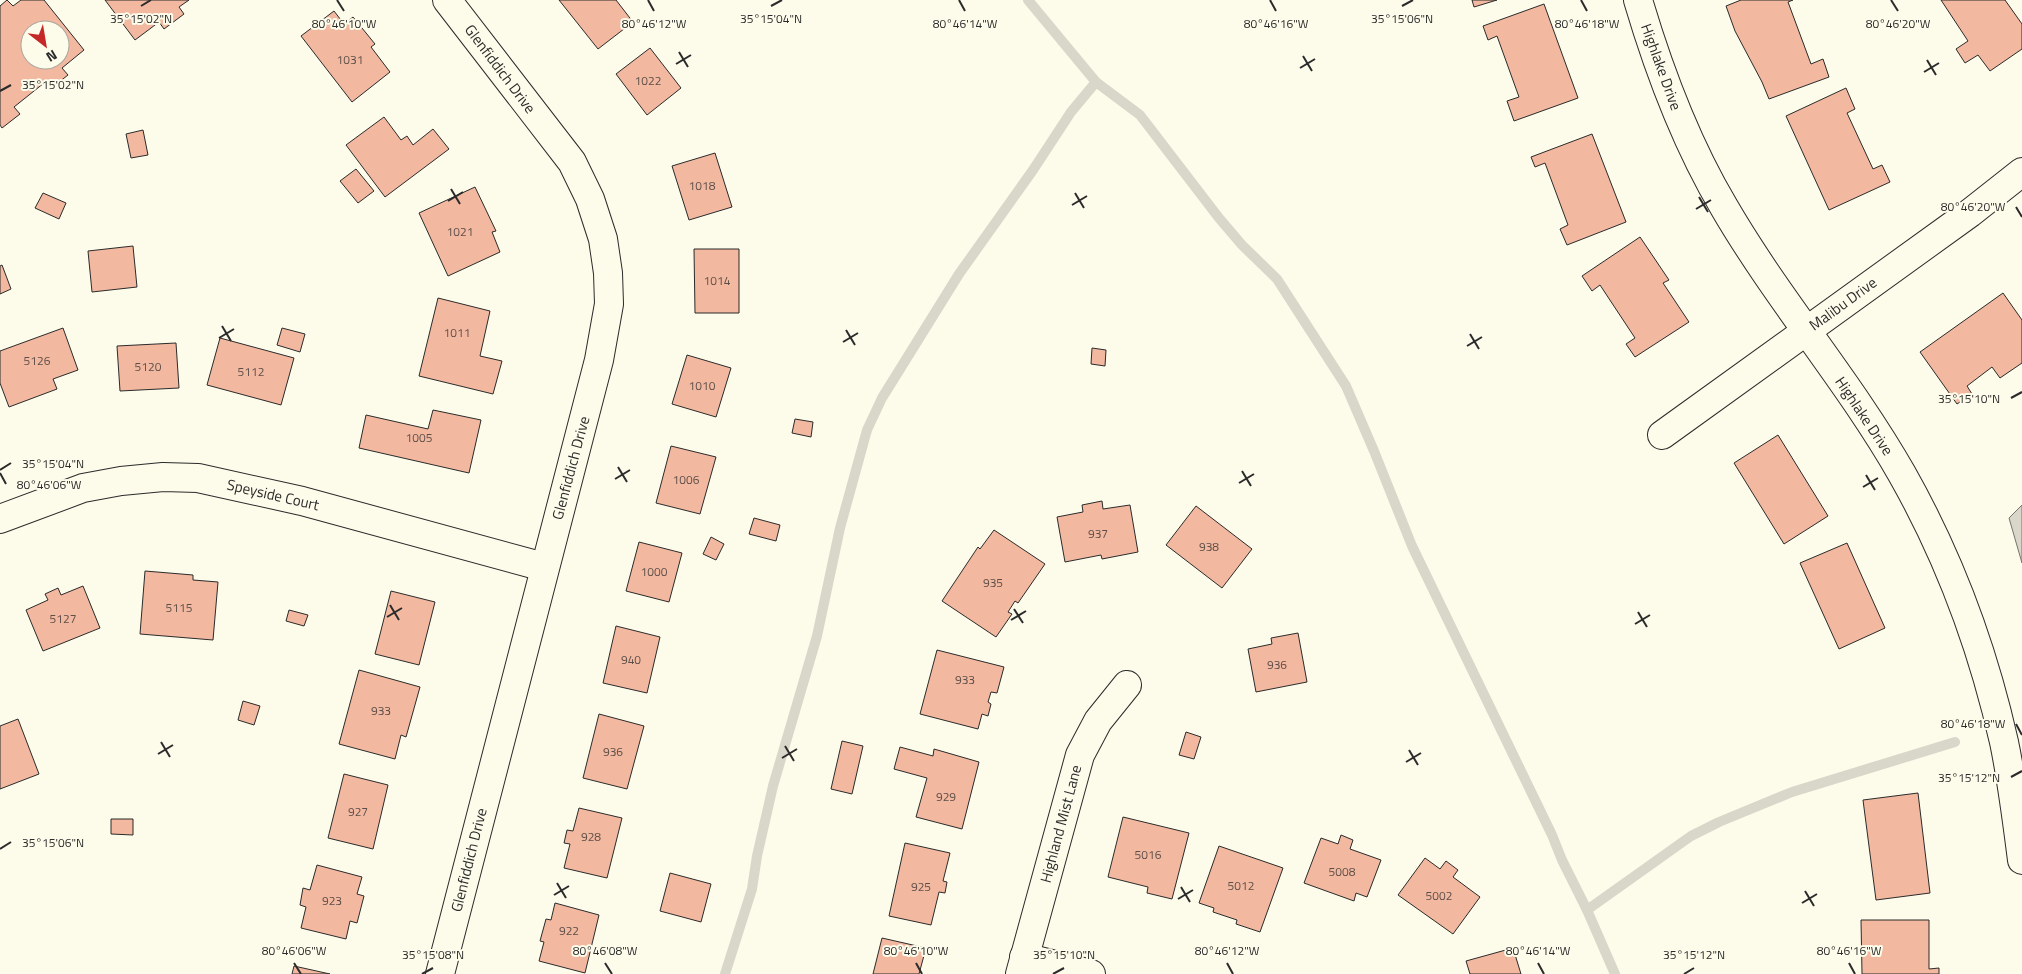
<svg xmlns="http://www.w3.org/2000/svg" width="2022" height="974" font-family="'Titillium Web',sans-serif">
<style>
.water{fill:#d8d7c9;stroke:#74746e}
.lines{fill:none;stroke-linecap:round;stroke-linejoin:round}
.stream{stroke:#d8d7c9;stroke-width:10}
.building{fill:#f2b8a0;stroke:#2b2b2b;fill-rule:evenodd}
.minor-casing{stroke:#2b2b2b;stroke-width:30}
.minor{stroke:#fdfbea;stroke-width:28}
.ticks{fill:none;stroke:#2b2b2b;stroke-width:2}
.labels{text-anchor:middle;stroke-width:4;stroke-linejoin:round;paint-order:stroke}
.number-label{font-size:12px;fill:#5d4e48}
.street-label{font-size:15px;fill:#2b2b2b;stroke:#fdfbea}
.ticks-label{font-size:12px;text-anchor:middle;fill:#2b2b2b;stroke:#fdfbea;stroke-width:4;stroke-linejoin:round;paint-order:stroke}
</style>
<rect width="100%" height="100%" fill="#fdfbea"/>
<!-- water -->
<polygon class="water" points="2022,505 2022,563 2009,518"/>
<g class="lines">
<!-- stream -->
<g class="stream">
<polyline points="1028,0 1096,82 1140,115 1219,218 1242,245 1277,279 1346,386 1374,451 1412,546 1552,835 1562,860 1587,910 1615,974"/>
<polyline points="1587,910 1691,836 1719,822 1792,792 1955,742"/>
<polyline points="725,974 752,889 757,856 773,786 817,636 840,528 867,430 882,398 959,274 1033,170 1071,112 1096,82"/>
</g>
</g>
<!-- building -->
<g class="building">
<path d="M7,0L13,6L21,0H44L84,50L62,68L68,75L49,90L44,83L14,107L20,114L2,128L0,125V6ZM30,30H60V60H30Z"/>
<polygon points="105,0 189,0 179,7 184,14 164,29 159,22 135,40"/>
<polygon points="559,0 616,0 633,22 598,49"/>
<polygon points="1472,0 1497,0 1474,7"/>
<polygon points="1741,0 1793,0 1788,2 1811,64 1823,59 1829,77 1769,99 1762,82 1735,31 1726,6"/>
<polygon points="1941,0 2005,0 2022,24 2022,49 1990,71 1978,55 1965,63 1956,49 1968,41"/>
<polygon points="1544,4 1578,98 1514,121 1507,101 1519,97 1497,36 1488,40 1483,26"/>
<polygon points="334,11 344,24 353,17 375,44 371,47 390,72 352,102 301,36"/>
<polygon points="650,48 681,88 647,115 616,74"/>
<polygon points="1846,88 1855,109 1847,113 1873,169 1882,165 1890,182 1829,210 1786,116"/>
<polygon points="384,117 401,140 407,136 413,145 433,129 449,149 385,197 346,145"/>
<polygon points="143,130 148,155 131,158 126,134"/>
<polygon points="1592,134 1626,222 1567,245 1560,229 1568,225 1545,163 1535,167 1531,157"/>
<polygon points="715,153 732,207 689,220 672,166"/>
<polygon points="356,169 374,191 358,203 340,181"/>
<polygon points="475,187 496,231 492,232 500,252 448,276 419,213"/>
<polygon points="43,193 66,203 59,219 35,208"/>
<polygon points="1640,237 1669,280 1663,283 1689,322 1635,357 1626,344 1635,338 1600,285 1592,291 1582,276"/>
<polygon points="133,246 137,287 92,292 88,251"/>
<polygon points="694,249 739,249 739,313 695,313"/>
<polygon points="2,265 11,289 0,294 0,266"/>
<polygon points="2003,293 2022,320 2022,363 2000,378 1992,367 1967,386 1972,394 1957,404 1920,352"/>
<polygon points="438,298 490,311 480,356 502,361 493,394 419,376"/>
<polygon points="63,328 78,370 53,379 57,389 9,407 0,383 0,351"/>
<polygon points="282,328 305,334 300,352 277,345"/>
<polygon points="220,338 294,358 281,405 207,385"/>
<polygon points="176,343 179,388 120,391 117,346"/>
<polygon points="1092,348 1106,350 1105,366 1091,364"/>
<polygon points="687,355 731,368 716,417 672,404"/>
<polygon points="433,410 481,420 469,473 359,448 366,415 428,429"/>
<polygon points="795,419 813,422 811,437 792,433"/>
<polygon points="1778,435 1828,516 1784,544 1734,463"/>
<polygon points="671,446 716,457 700,514 656,503"/>
<polygon points="1102,501 1103,509 1130,505 1138,552 1102,559 1101,555 1065,562 1057,517 1083,512 1082,505"/>
<polygon points="1196,506 1252,549 1222,588 1166,545"/>
<polygon points="754,518 780,525 776,541 749,534"/>
<polygon points="994,530 1045,564 1018,603 1015,601 1008,612 1012,614 996,637 942,601 978,547 980,549"/>
<polygon points="711,537 724,544 716,560 703,554"/>
<polygon points="639,542 682,553 669,602 626,591"/>
<polygon points="1847,543 1885,628 1839,649 1800,563"/>
<polygon points="145,571 193,575 193,580 218,582 213,640 140,634"/>
<polygon points="83,586 100,628 43,651 26,610 48,600 45,594 58,588 61,595"/>
<polygon points="391,591 435,602 419,665 375,654"/>
<polygon points="289,610 308,615 304,626 286,621"/>
<polygon points="616,626 660,637 647,693 603,683"/>
<polygon points="1298,633 1307,682 1256,692 1248,649 1272,644 1271,638"/>
<polygon points="937,650 1004,667 997,693 991,692 988,702 991,704 988,716 982,714 978,729 920,714"/>
<polygon points="359,670 420,687 406,737 401,735 395,759 339,744"/>
<polygon points="243,701 260,706 254,725 238,720"/>
<polygon points="599,714 644,726 627,789 583,778"/>
<polygon points="18,719 39,774 0,789 0,726"/>
<polygon points="1186,732 1201,737 1194,759 1179,755"/>
<polygon points="842,741 863,746 852,794 831,789"/>
<polygon points="900,747 933,756 934,749 979,762 962,829 916,817 927,778 894,769"/>
<polygon points="344,774 388,785 373,849 328,838"/>
<polygon points="1918,793 1930,893 1876,900 1863,800"/>
<polygon points="579,808 622,818 607,878 564,868 570,844 564,843 567,830 573,831"/>
<polygon points="1123,817 1189,833 1172,899 1147,893 1148,887 1108,877"/>
<polygon points="111,819 133,819 133,835 111,834"/>
<polygon points="1341,835 1353,840 1350,849 1381,860 1367,897 1356,893 1354,901 1304,883 1321,838 1338,844"/>
<polygon points="905,843 950,853 943,881 947,882 945,893 939,892 931,925 889,916"/>
<polygon points="1219,846 1283,868 1260,932 1236,924 1237,920 1213,912 1214,908 1199,903"/>
<polygon points="1425,858 1440,869 1446,861 1458,870 1453,877 1480,897 1453,934 1398,895"/>
<polygon points="317,865 362,877 357,894 364,896 357,923 350,921 346,939 301,928 306,907 300,905 303,888 310,890"/>
<polygon points="670,873 711,884 701,922 660,911"/>
<polygon points="555,903 599,915 585,973 539,961 544,942 540,941 546,919 551,920"/>
<polygon points="1861,920 1929,920 1929,969 1939,968 1939,974 1862,974"/>
<polygon points="882,938 926,948 919,974 873,974"/>
<polygon points="1513,948 1521,974 1470,974 1466,961"/>
<polygon points="294,966 330,974 292,974"/>
</g>
<g class="lines">
<!-- minor casing -->
<g class="minor-casing">
<g id="minor">
<path d="M1638,0C1659,71 1686,143 1724,207C1778,300 1849,381 1902,474C1949,557 1983,649 2004,742C2012,780 2017,821 2022,860"/>
<polyline points="1662,435 1970,213 2022,172"/>
<polyline points="0,519 83,488 121,481 163,477 198,478 302,501 544,567"/>
<polyline points="1024,957 1091,974"/>
<polyline points="440,974 599,360 609,304 608,273 603,239 590,199 572,162 447,0"/>
<polyline points="1020,974 1080,755 1098,721 1127,685"/>
</g>
</g>
<!-- minor -->
<use href="#minor" class="minor"/>
</g>
<!-- ticks -->
<path class="ticks" d="M337,0L344,11M648,0L654,11M959,0L965,11M1270,0L1276,11M1581,0L1587,11M1891,0L1898,11M141,6L151,0M771,6L782,0M1402,6L1413,0M679,52L688,67M1303,56L1312,71M1927,60L1936,75M676,64L691,55M1300,68L1315,59M1924,72L1939,63M0,91L11,85M451,189L460,204M1075,193L1084,208M1699,197L1708,212M448,201L463,192M1072,205L1087,196M2016,207L2022,217M1696,209L1711,200M222,326L231,341M846,330L855,345M1470,334L1479,349M219,338L234,329M843,342L858,333M1467,346L1482,337M2011,398L2022,392M618,467L627,482M0,470L11,463M1242,471L1251,486M0,473L6,484M1866,475L1875,490M615,479L630,470M1239,483L1254,474M1863,487L1878,478M390,605L399,620M1014,609L1023,623M1638,612L1647,627M387,617L402,608M1011,620L1026,611M1635,624L1650,615M2016,724L2022,735M161,742L170,757M785,746L794,761M1409,750L1418,765M158,754L173,745M782,758L797,749M1406,762L1421,753M2011,777L2022,771M0,849L11,842M557,883L566,898M1181,887L1190,902M1805,891L1814,906M554,895L569,886M1178,899L1193,890M1802,903L1817,894M294,963L301,974M605,963L612,974M916,963L922,974M1227,963L1233,974M1538,963L1544,974M1849,963L1855,974M422,974L433,968M1053,974L1064,968M1684,974L1694,968"/>
<g class="labels">
<!-- number labels -->
<g class="number-label">
<text x="350" y="64">1031</text>
<text x="648" y="85">1022</text>
<text x="702" y="190">1018</text>
<text x="460" y="236">1021</text>
<text x="717" y="285">1014</text>
<text x="457" y="337">1011</text>
<text x="37" y="365">5126</text>
<text x="148" y="371">5120</text>
<text x="251" y="376">5112</text>
<text x="702" y="390">1010</text>
<text x="419" y="442">1005</text>
<text x="686" y="484">1006</text>
<text x="1098" y="538">937</text>
<text x="1209" y="551">938</text>
<text x="654" y="576">1000</text>
<text x="993" y="587">935</text>
<text x="179" y="612">5115</text>
<text x="63" y="623">5127</text>
<text x="631" y="664">940</text>
<text x="1277" y="669">936</text>
<text x="965" y="684">933</text>
<text x="381" y="715">933</text>
<text x="613" y="756">936</text>
<text x="946" y="801">929</text>
<text x="358" y="816">927</text>
<text x="591" y="841">928</text>
<text x="1148" y="859">5016</text>
<text x="1342" y="876">5008</text>
<text x="1241" y="890">5012</text>
<text x="921" y="891">925</text>
<text x="1439" y="900">5002</text>
<text x="332" y="905">923</text>
<text x="569" y="935">922</text>
</g>
<!-- street labels -->
<g class="street-label">
<text transform="translate(1661 67) rotate(70)" y="5">Highlake Drive</text>
<text transform="translate(500 69) rotate(53)" y="5">Glenfiddich Drive</text>
<text transform="translate(1843 304) rotate(-36)" y="5">Malibu Drive</text>
<text transform="translate(1864 416) rotate(56)" y="5">Highlake Drive</text>
<text transform="translate(571 468) rotate(-75)" y="5">Glenfiddich Drive</text>
<text transform="translate(273 495) rotate(13)" y="5">Speyside Court</text>
<text transform="translate(1061 824) rotate(-75)" y="5">Highland Mist Lane</text>
<text transform="translate(469 860) rotate(-76)" y="5">Glenfiddich Drive</text>
</g>
</g>
<g class="ticks-label">
<text x="771" y="23">35°15'04"N</text>
<text x="1402" y="23">35°15'06"N</text>
<text x="141" y="23">35°15'02"N</text>
<text x="344" y="28">80°46'10"W</text>
<text x="654" y="28">80°46'12"W</text>
<text x="965" y="28">80°46'14"W</text>
<text x="1276" y="28">80°46'16"W</text>
<text x="1587" y="28">80°46'18"W</text>
<text x="1898" y="28">80°46'20"W</text>
<text x="53" y="89">35°15'02"N</text>
<text x="1973" y="211">80°46'20"W</text>
<text x="1969" y="403">35°15'10"N</text>
<text x="53" y="468">35°15'04"N</text>
<text x="49" y="489">80°46'06"W</text>
<text x="1973" y="728">80°46'18"W</text>
<text x="1969" y="782">35°15'12"N</text>
<text x="53" y="847">35°15'06"N</text>
<text x="294" y="955">80°46'06"W</text>
<text x="605" y="955">80°46'08"W</text>
<text x="916" y="955">80°46'10"W</text>
<text x="1227" y="955">80°46'12"W</text>
<text x="1538" y="955">80°46'14"W</text>
<text x="1849" y="955">80°46'16"W</text>
<text x="433" y="959">35°15'08"N</text>
<text x="1064" y="959">35°15'10"N</text>
<text x="1694" y="959">35°15'12"N</text>
</g>
<!-- north arrow -->
<g transform="translate(45 45) rotate(149)"><circle r="24" fill="#fdfbea" stroke="#a9a89e"/>
<path d="M0-4L9 19L0 12L-9 19Z" fill="#c62828"/>
<text y="-8" font-size="14" font-weight="bold" text-anchor="middle" fill="#2b2b2b">N</text>
</g>
</svg>
